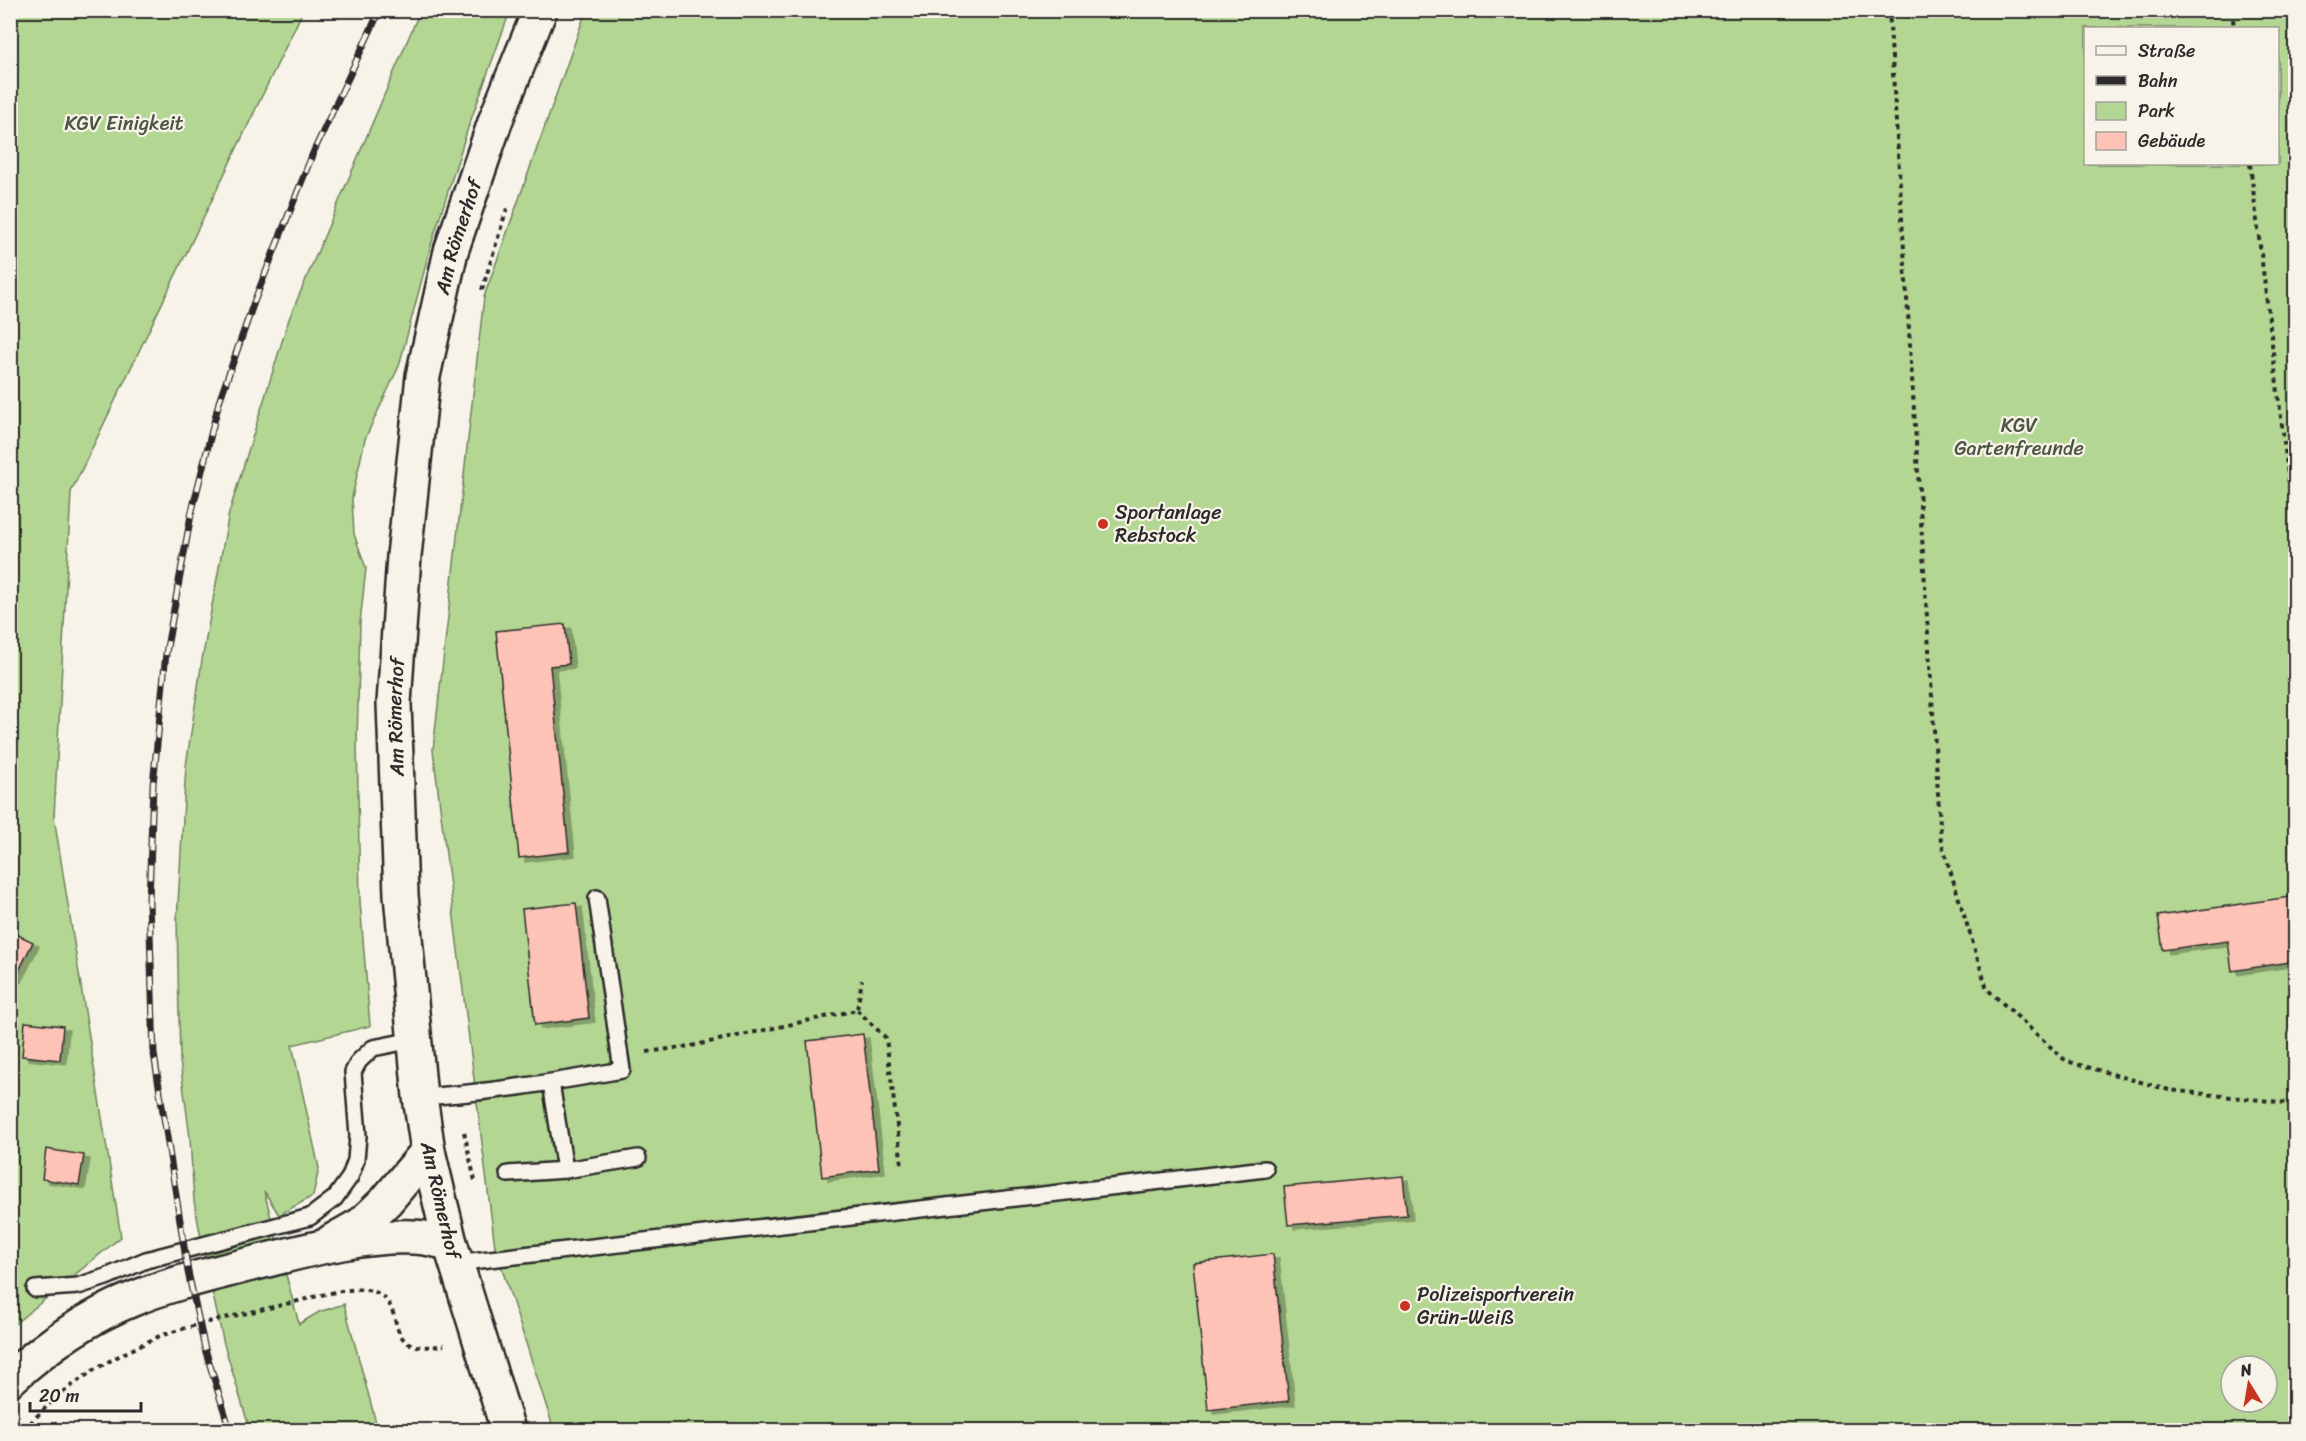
<svg xmlns="http://www.w3.org/2000/svg" width="2306" height="1441" font-family="Sriracha,sans-serif">
<style>
.green{fill:#b3d792;stroke:#6f815e;stroke-width:1.5;fill-rule:evenodd}
.building{fill:#fec3b7;stroke:#2b2b2b;stroke-width:1.5;filter:url(#shadow)}
.lines{fill:none;stroke-linecap:round;stroke-linejoin:round}
.service-casing{stroke:#2b2b2b;stroke-width:20}
.secondary-casing{stroke:#2b2b2b;stroke-width:38}
.motorway-casing{stroke:#2b2b2b;stroke-width:38}
.path{stroke:#2b2b2b;stroke-width:4;stroke-dasharray:4.5 4.5;stroke-linecap:butt}
.service{stroke:#f7f3e8;stroke-width:15}
.secondary{stroke:#f7f3e8;stroke-width:33}
.motorway{stroke:#f7f3e8;stroke-width:33}
.rail-casing{stroke:#2b2b2b;stroke-width:7}
.rail{stroke:#f7f3e8;stroke-width:4.5;stroke-dasharray:14;stroke-linecap:butt}
.poi-dot{fill:#c8321e;stroke:#f7f3e8;stroke-width:2}
.labels{text-anchor:middle;stroke-width:4.5;stroke-linejoin:round;paint-order:stroke}
.park-label{font-size:20px;fill:#4d5645;stroke:#f7f3e8}
.street-label{font-size:20px;fill:#2b2b2b;stroke:#f7f3e8}
.poi-label{font-size:20px;fill:#2b2b2b;stroke:#f7f3e8;text-anchor:start}
</style>
<defs>
<filter id="shadow"><feDropShadow dx="6" dy="4" stdDeviation="0" flood-color="#0004"/></filter>
</defs>
<rect width="100%" height="100%" fill="#f7f3e8"/>
<filter id="ink" filterUnits="userSpaceOnUse"><feTurbulence type="fractalNoise" baseFrequency=".0167" numOctaves="2"/><feDisplacementMap in="SourceGraphic" scale="12" xChannelSelector="R" yChannelSelector="G"/><feConvolveMatrix kernelMatrix="1 2 1 2 8 2 1 2 1" color-interpolation-filters="sRGB"/></filter>
<g filter="url(#ink)">
<!-- green -->
<g class="green">
<polygon points="11,11 303,11 71,492 54,817 121,1237 11,1327"/>
<polygon points="420,11 510,11 468,128 431,245 399,366 365,439 352,498 354,534 366,568 360,623 357,741 360,902 370,1026 292,1045 319,1168 313,1196 279,1215 264,1191 299,1324 319,1312 344,1304 378,1430 250,1430 224,1344 207,1269 194,1201 190,1138 180,1061 177,921 186,766 202,660 229,513 289,319"/>
<path d="M586,11H2295V1430H554L495,1247L433,750L484,297ZM2086,28H2278V164H2086ZM2231,1366H2267V1402H2231Z"/>
</g>
<!-- building -->
<g class="building">
<polygon points="565,624 569,664 550,666 569,852 519,858 496,631"/>
<polygon points="2296,896 2296,961 2232,971 2228,941 2163,950 2158,916"/>
<polygon points="576,903 589,1018 535,1025 522,909"/>
<polygon points="10,931 33,942 15,979 10,977"/>
<polygon points="25,1022 63,1026 60,1060 22,1056"/>
<polygon points="863,1034 879,1169 822,1177 807,1041"/>
<polygon points="46,1149 84,1155 79,1185 42,1179"/>
<polygon points="1403,1176 1407,1215 1288,1225 1284,1187"/>
<polygon points="1273,1254 1289,1401 1208,1410 1193,1263"/>
</g>
<g class="lines">
<!-- service casing -->
<g class="service-casing">
<g id="service">
<path d="M420,1097C488,1093 555,1082 622,1070L597,898"/>
<polyline points="565,1170 638,1158"/>
<polyline points="508,1174 565,1170 551,1083"/>
<polyline points="455,1263 1265,1169"/>
<polyline points="35,1289 78,1286 106,1277 146,1260 310,1217 335,1198 350,1177 356,1160 358,1136 353,1072 359,1061 373,1048 413,1040"/>
</g>
</g>
<!-- secondary casing -->
<g class="secondary-casing">
<g id="secondary">
<path id="s1" d="M508,1430L450,1243L428,1151L420,1097L401,895L394,703L404,556L423,376L451,251L496,119L540,10"/>
</g>
</g>
<!-- motorway casing -->
<g class="motorway-casing">
<g id="motorway">
<polyline points="332,1241 362,1224 387,1200 428,1151"/>
<path d="M10,1379C46,1346 88,1317 133,1299C169,1284 209,1275 247,1265C301,1252 357,1235 413,1237C425,1237 438,1241 450,1243"/>
</g>
</g>
<!-- path -->
<g class="path">
<polyline points="1889,10 1941,841 1987,989 2066,1061 2169,1090 2296,1104"/>
<polyline points="2232,10 2234,28"/>
<polyline points="2250,164 2296,540"/>
<polyline points="482,290 507,208"/>
<polyline points="857,1010 886,1038 902,1166"/>
<polyline points="647,1052 691,1046 857,1010 862,980"/>
<polyline points="464,1132 475,1181"/>
<polyline points="30,1424 34,1430"/>
<path d="M24,1430C56,1394 89,1370 133,1349C144,1344 155,1337 166,1334C206,1321 249,1313 290,1303C312,1298 353,1284 375,1292C410,1306 377,1357 444,1345"/>
</g>
<!-- service -->
<use href="#service" class="service"/>
<!-- secondary -->
<use href="#secondary" class="secondary"/>
<!-- motorway -->
<use href="#motorway" class="motorway"/>
<!-- rail casing -->
<g class="rail-casing">
<polyline id="rail" points="230,1430 205,1349 188,1272 154,1054 149,901 153,785 166,653 191,515 219,402 254,302 313,153 380,10"/>
</g>
<!-- rail -->
<use href="#rail" class="rail"/>
</g>
</g>
<!-- markers -->
<g class="poi-dot">
<circle cx="1103" cy="524" r="6"/>
<circle cx="1405" cy="1306" r="6"/>
</g>
<g class="labels">
<!-- park labels -->
<g class="park-label">
<text x="124" y="130">KGV Einigkeit</text>
<text x="2019" y="432">KGV<tspan x="2019" dy="23">Gartenfreunde</tspan></text>
</g>
<!-- street labels -->
<g class="street-label">
<text dy="7" stroke="none"><textPath href="#s1" startOffset="1212">Am Römerhof</textPath></text>
<text dy="7" stroke="none"><textPath href="#s1" startOffset="726">Am Römerhof</textPath></text>
<text transform="translate(441 1200) rotate(77)" y="7">Am Römerhof</text>
</g>
<!-- poi labels -->
<g class="poi-label">
<text x="1115" y="519">Sportanlage<tspan x="1115" dy="23">Rebstock</tspan></text>
<text x="1417" y="1301">Polizeisportverein<tspan x="1417" dy="23">Grün-Weiß</tspan></text>
</g>
</g>
<!-- margin -->
<rect width="2306" height="1441" fill="none" stroke="#f7f3e8" stroke-width="36"/>
<rect x="18" y="18" width="2270" height="1405" fill="none" stroke="#2b2b2b" stroke-width="2" filter="url(#ink)"/>
<!-- legend -->
<rect x="2084" y="27" width="195" height="138" fill="#f7f3e8" stroke="#a5a39c" stroke-width="1.5"/>
<rect x="2096" y="46" width="30" height="9" fill="#f7f3e8" stroke="#a5a39c" stroke-width="1.5"/>
<text x="2138" y="57" font-size="18" fill="#2b2b2b">Straße</text>
<rect x="2096" y="76" width="30" height="9" fill="#2b2b2b" stroke="#a5a39c" stroke-width="1.5"/>
<text x="2138" y="87" font-size="18" fill="#2b2b2b">Bahn</text>
<rect x="2096" y="102" width="30" height="18" fill="#b3d792" stroke="#a5a39c" stroke-width="1.5"/>
<text x="2138" y="117" font-size="18" fill="#2b2b2b">Park</text>
<rect x="2096" y="132" width="30" height="18" fill="#fec3b7" stroke="#a5a39c" stroke-width="1.5"/>
<text x="2138" y="147" font-size="18" fill="#2b2b2b">Gebäude</text>
<!-- north arrow -->
<g transform="translate(2249 1384) rotate(349)"><circle r="28" fill="#f7f3e8" stroke="#a5a39c" stroke-width="1.5"/>
<path d="M0-4.5L10 22L0 15L-10 22Z" fill="#c8321e"/>
<text y="-9" font-size="16" font-weight="bold" text-anchor="middle" fill="#2b2b2b">N</text>
</g>
<!-- scale -->
<path d="M30 1402v9h111v-9" fill="none" stroke="#2b2b2b" stroke-width="3"/>
<text x="39" y="1402" font-size="18" fill="#2b2b2b" stroke="#f7f3e8" stroke-width="4.5" paint-order="stroke">20 m</text>
</svg>
